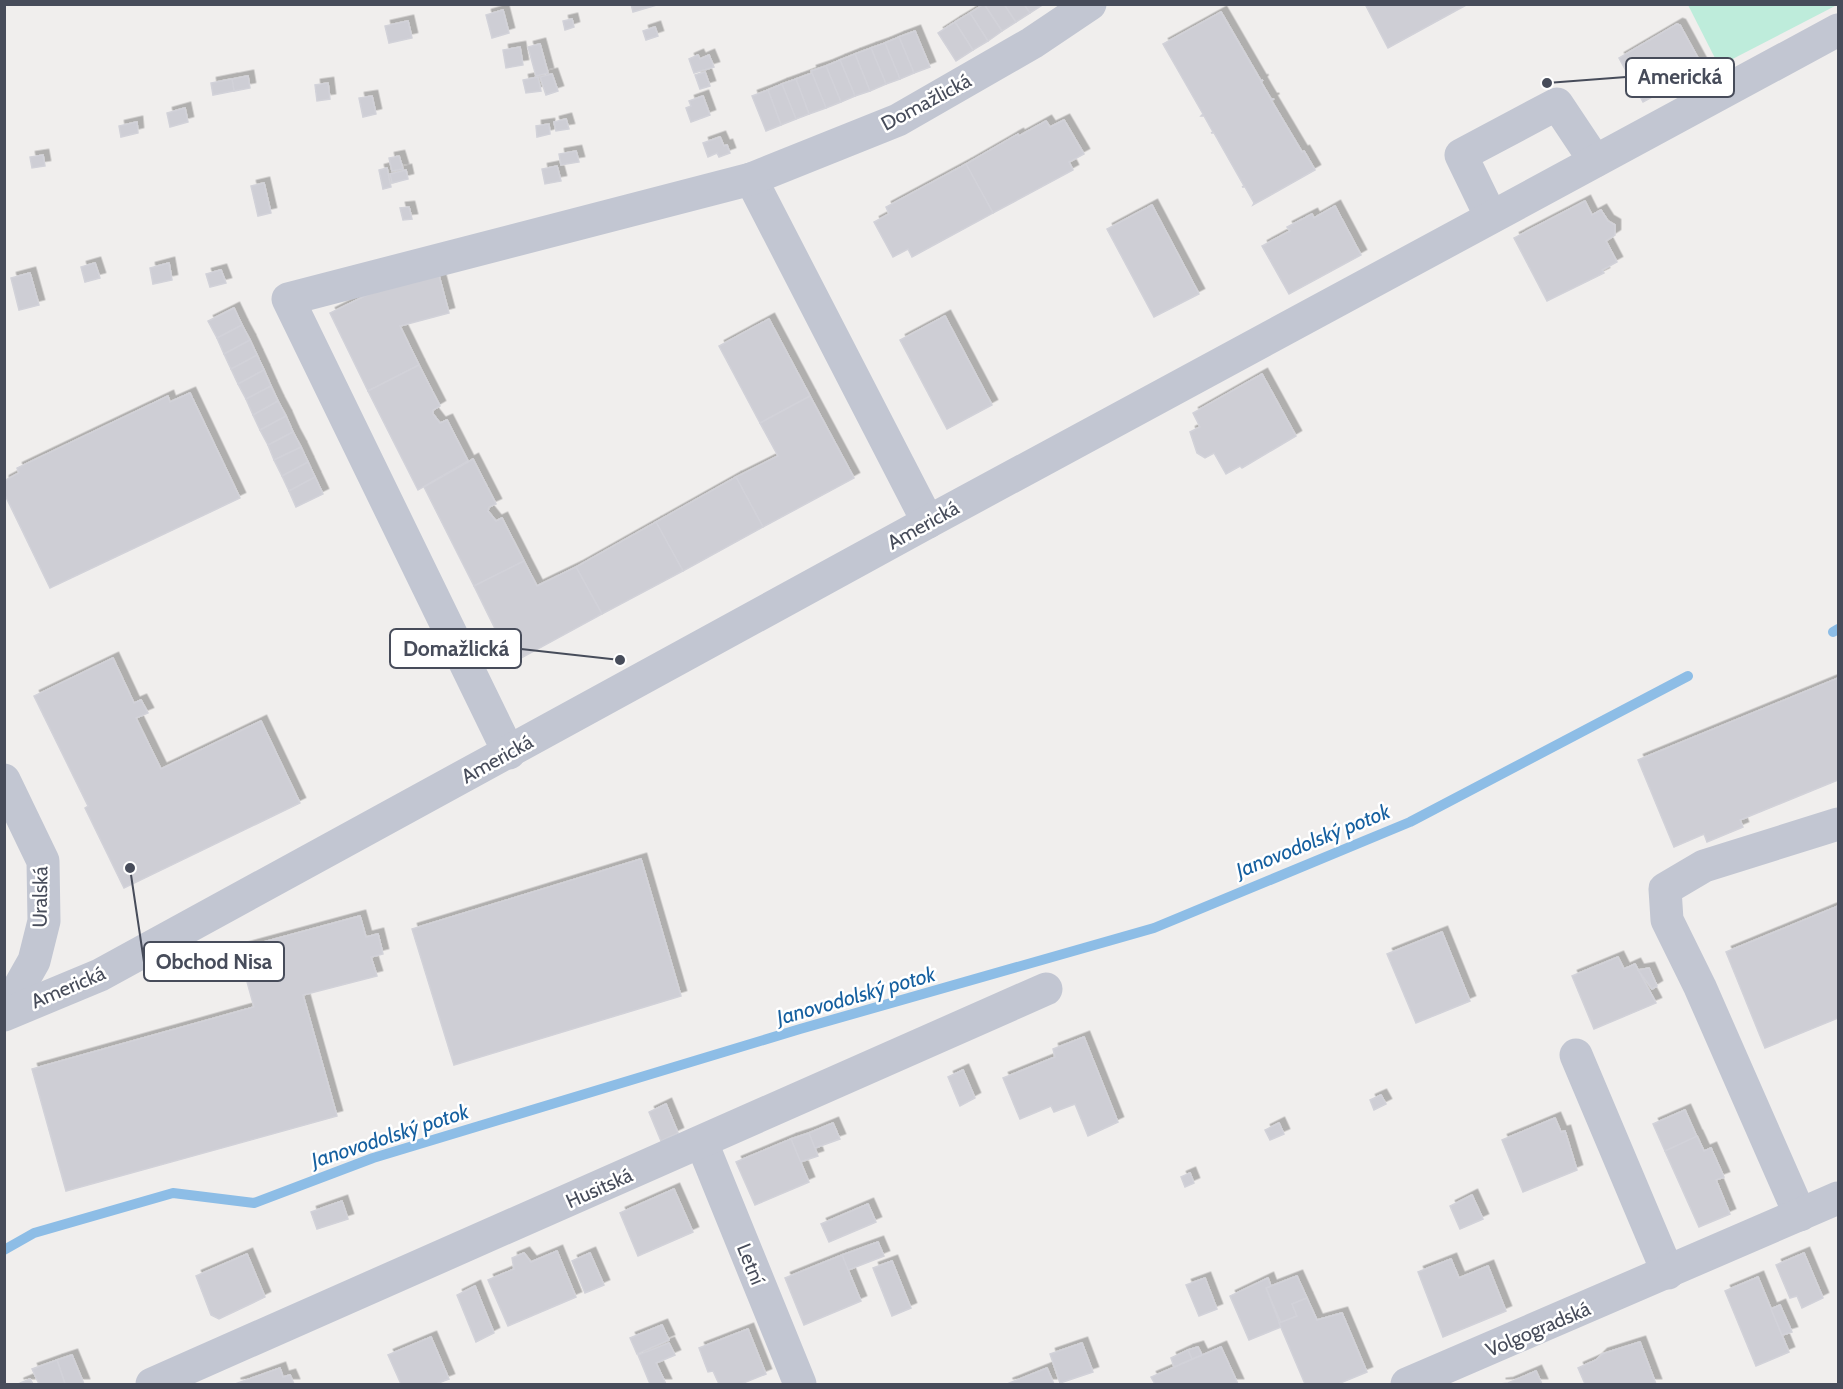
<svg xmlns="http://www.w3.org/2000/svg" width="1843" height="1389" font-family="Cabin,sans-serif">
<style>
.green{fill:#beecdb}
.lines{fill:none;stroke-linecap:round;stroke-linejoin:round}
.stream{stroke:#8dbde6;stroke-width:10}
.building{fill:#ceced5;stroke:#d2d2d9;stroke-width:1.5;filter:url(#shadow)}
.minor{stroke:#c2c6d2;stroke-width:33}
.labels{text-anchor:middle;stroke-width:5;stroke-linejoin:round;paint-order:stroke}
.street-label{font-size:20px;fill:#474c5a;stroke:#fff}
.water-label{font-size:21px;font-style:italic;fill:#155f9f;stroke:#fff}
.leader{fill:none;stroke:#474c5a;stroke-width:2}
.callout-dot{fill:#474c5a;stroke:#fff;stroke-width:2}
.callout{fill:#fff;stroke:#474c5a;stroke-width:2}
.callout-label{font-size:21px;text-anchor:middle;font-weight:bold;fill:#474c5a}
</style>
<defs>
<filter id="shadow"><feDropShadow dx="5.5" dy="-5.5" stdDeviation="0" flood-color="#0004"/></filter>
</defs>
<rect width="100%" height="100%" fill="#f0eeed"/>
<!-- green -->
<polygon class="green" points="1834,5 1835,6 1719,66 1688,5"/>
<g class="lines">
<!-- stream -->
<g class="stream">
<polyline points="1833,632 1838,629"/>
<polyline points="4,1250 34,1233 173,1193 254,1203 373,1158 800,1029 1154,928 1410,822 1688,676"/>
</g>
</g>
<!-- building -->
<g class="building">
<polygon points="631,4 657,4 657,5 633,12"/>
<polygon points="984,4 1004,4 1016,22 1002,31"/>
<polygon points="984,4 1002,31 988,41 970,13"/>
<polygon points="1004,4 1024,4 1030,13 1016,22"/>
<polygon points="1024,4 1044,4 1030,13"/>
<polygon points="1365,4 1468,4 1388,48"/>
<polygon points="503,10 509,33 492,38 486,15"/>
<polygon points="1221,12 1261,81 1263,80 1261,82 1271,99 1274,99 1271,100 1302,152 1304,151 1315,170 1253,205 1254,203 1245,187 1242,187 1244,186 1214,133 1211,133 1213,132 1204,116 1201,116 1203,114 1163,44"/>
<polygon points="970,13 988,41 973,50 955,22"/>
<polygon points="572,19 574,27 565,30 563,21"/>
<polygon points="408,21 412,38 389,43 385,26"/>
<polygon points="955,22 973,50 956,61 938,33"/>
<polygon points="1677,24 1680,25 1704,69 1643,102 1619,58"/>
<polygon points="655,27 658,36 646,40 643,31"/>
<polygon points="915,31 930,67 914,73 899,37"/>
<polygon points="899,37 914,73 900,79 885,43"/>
<polygon points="885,43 900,79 886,84 871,48"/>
<polygon points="540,44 548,73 536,76 528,47"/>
<polygon points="520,47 523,65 506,68 503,50"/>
<polygon points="871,48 886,84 870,91 855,54"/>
<polygon points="855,54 870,91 855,96 840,60"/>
<polygon points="698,55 700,59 709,55 714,67 694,73 689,59"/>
<polygon points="840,60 855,96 841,102 826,66"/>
<polygon points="826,66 841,102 826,108 811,71"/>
<polygon points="705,72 710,86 700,89 695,75"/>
<polygon points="812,73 826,108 809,114 796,79"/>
<polygon points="552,74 558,91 546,95 540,77"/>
<polygon points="248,76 250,88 234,91 232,79"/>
<polygon points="538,77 541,91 526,93 523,80"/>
<polygon points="232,79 234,91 213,95 211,83"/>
<polygon points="796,79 809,114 796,119 782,84"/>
<polygon points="328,83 330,99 317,101 315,85"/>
<polygon points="782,84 796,119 781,125 768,90"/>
<polygon points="768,90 781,125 766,131 752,96"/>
<polygon points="372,96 376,114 363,117 359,98"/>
<polygon points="703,96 710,115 691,122 686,108 691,106 689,101"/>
<polygon points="185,108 188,122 170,127 167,113"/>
<polygon points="566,119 569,129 556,131 554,122"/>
<polygon points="1064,120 1084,154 1069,162 1073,170 993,213 966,164 1018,134 1019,136 1046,121 1050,127"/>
<polygon points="137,122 138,133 121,137 119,126"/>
<polygon points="549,124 550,134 537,137 536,126"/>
<polygon points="720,137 724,146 727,145 730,153 719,157 717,153 708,157 703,143"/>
<polygon points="576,151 579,162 561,165 559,154"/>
<polygon points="43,155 45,166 32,168 30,157"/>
<polygon points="399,156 403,169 392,171 389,158"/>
<polygon points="966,164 993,213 912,257 908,249 893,257 874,222 889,214 886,207"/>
<polygon points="557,166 561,181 545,184 542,169"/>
<polygon points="387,168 391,187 383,189 379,170"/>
<polygon points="406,170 408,179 392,183 390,174"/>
<polygon points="264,183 271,213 258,216 251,186"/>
<polygon points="1585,201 1592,215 1601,210 1608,221 1615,225 1615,235 1606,241 1617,262 1602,270 1604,273 1547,301 1514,238"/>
<polygon points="1152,205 1199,294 1154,317 1107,229"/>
<polygon points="1335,206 1361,255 1289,294 1262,246 1290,231 1287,227 1312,214 1314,218"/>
<polygon points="409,207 412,219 403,220 400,208"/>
<polygon points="95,263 100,278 85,282 81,267"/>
<polygon points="169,263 172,280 153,284 150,268"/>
<polygon points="437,268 449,313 400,326 419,365 368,391 330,313 367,295"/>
<polygon points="221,270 226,283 210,287 206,274"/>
<polygon points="30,273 39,305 19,310 11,278"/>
<polygon points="234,308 242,325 217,338 208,321"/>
<polygon points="945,316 992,405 947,429 900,340"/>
<polygon points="769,319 810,396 760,423 719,346"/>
<polygon points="242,325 250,340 224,354 217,338"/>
<polygon points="250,340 257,355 231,369 224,354"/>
<polygon points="257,355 264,370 238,384 231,369"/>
<polygon points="419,365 440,406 433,410 433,414 440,423 447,420 468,461 418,490 368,391"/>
<polygon points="264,370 271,386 246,399 238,384"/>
<polygon points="1262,374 1296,436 1242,468 1240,466 1226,474 1214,453 1205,458 1197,453 1190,432 1200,427 1193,413"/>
<polygon points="271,386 278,401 253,415 246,399"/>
<polygon points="190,393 240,498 50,588 4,493 4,481 19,473 17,468 168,396 170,402"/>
<polygon points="810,396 854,478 763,527 736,477 778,456 760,423"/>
<polygon points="278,401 286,416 260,430 253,415"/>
<polygon points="286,416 293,432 268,445 260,430"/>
<polygon points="293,432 301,447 274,460 268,445"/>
<polygon points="301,447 308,462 282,476 274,460"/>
<polygon points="473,459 496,504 489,507 488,511 496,521 502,518 524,561 474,586 424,487"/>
<polygon points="308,462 315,477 289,491 282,476"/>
<polygon points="315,477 323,494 296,507 289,491"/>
<polygon points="736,477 763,527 683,571 656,522"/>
<polygon points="656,522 683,571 602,614 576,567"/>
<polygon points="524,561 537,586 576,567 602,614 512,663 474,586"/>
<polygon points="113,658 134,703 141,700 148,713 136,718 161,769 261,721 300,803 124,888 85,808 88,806 34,696"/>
<polygon points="1838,678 1838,780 1740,820 1743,827 1707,842 1704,834 1674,847 1638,760"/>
<polygon points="641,859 681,996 454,1065 412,929"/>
<polygon points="1838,906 1838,1018 1765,1048 1726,952"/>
<polygon points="360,916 366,937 378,934 383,954 371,957 377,976 303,995 337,1116 66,1191 32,1069 254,1007 238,949"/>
<polygon points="1442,932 1470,1001 1416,1023 1387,954"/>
<polygon points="1618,957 1624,969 1635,964 1656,1003 1594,1029 1572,976"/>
<polygon points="1649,968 1657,986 1652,989 1638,970"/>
<polygon points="1084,1037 1118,1122 1088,1136 1075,1104 1054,1112 1051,1106 1020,1119 1003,1078 1055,1057 1053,1049"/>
<polygon points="963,1070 975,1098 960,1106 948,1077"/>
<polygon points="1381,1095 1386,1104 1374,1110 1370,1100"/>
<polygon points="666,1104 678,1133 661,1141 649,1112"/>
<polygon points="1685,1110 1697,1137 1665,1151 1653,1124"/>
<polygon points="1555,1118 1561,1132 1565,1131 1577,1170 1523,1192 1502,1140"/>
<polygon points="833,1123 840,1139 815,1148 809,1133"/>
<polygon points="1279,1123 1284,1134 1270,1140 1265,1130"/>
<polygon points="809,1133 818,1156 800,1162 791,1139"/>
<polygon points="1697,1136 1704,1151 1711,1148 1724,1177 1716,1180 1730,1214 1699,1227 1665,1151"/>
<polygon points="791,1139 809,1182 755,1205 736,1162"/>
<polygon points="1190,1173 1194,1183 1185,1187 1181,1177"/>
<polygon points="674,1189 693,1232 638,1256 620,1213"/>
<polygon points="1472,1195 1483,1219 1460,1229 1450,1206"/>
<polygon points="342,1201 348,1219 317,1229 311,1212"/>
<polygon points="868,1204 876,1222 829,1242 821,1224"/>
<polygon points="878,1242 884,1256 848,1270 842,1255"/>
<polygon points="557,1251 576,1297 508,1326 488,1280 514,1269 512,1258 524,1253 531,1262"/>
<polygon points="590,1253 604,1285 585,1293 572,1261"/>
<polygon points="1804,1253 1823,1298 1802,1308 1797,1296 1790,1298 1776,1265"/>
<polygon points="247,1254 265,1297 219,1319 211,1315 196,1276"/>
<polygon points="842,1255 861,1301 804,1325 785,1278"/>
<polygon points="1451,1259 1459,1278 1488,1266 1506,1311 1443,1337 1418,1272"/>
<polygon points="892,1261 911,1308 892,1316 873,1268"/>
<polygon points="1297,1276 1307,1298 1292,1304 1297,1316 1281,1323 1266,1288"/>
<polygon points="1758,1277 1789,1352 1756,1366 1725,1291"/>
<polygon points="1205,1278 1217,1309 1199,1316 1186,1285"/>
<polygon points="1268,1278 1271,1286 1266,1288 1281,1327 1249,1340 1230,1296"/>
<polygon points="475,1286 494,1333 476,1342 457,1295"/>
<polygon points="1307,1298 1317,1320 1342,1313 1367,1372 1338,1384 1305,1384 1279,1323 1297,1316 1292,1304"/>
<polygon points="1780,1305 1792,1332 1782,1335 1771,1309"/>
<polygon points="662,1325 669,1340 637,1354 630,1338"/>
<polygon points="748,1329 766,1374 741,1384 719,1384 713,1371 708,1372 699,1348"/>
<polygon points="431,1337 449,1379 436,1384 401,1384 388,1355"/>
<polygon points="1640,1342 1656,1384 1585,1384 1578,1368 1596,1360 1602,1354"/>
<polygon points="669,1343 675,1355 656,1363 666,1384 650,1384 638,1355"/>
<polygon points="1082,1343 1093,1372 1060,1383 1050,1354"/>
<polygon points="1198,1347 1202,1355 1192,1359 1188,1350"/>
<polygon points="1221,1347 1238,1384 1155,1384 1151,1377"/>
<polygon points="1188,1350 1192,1359 1174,1367 1171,1358"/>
<polygon points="72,1355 84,1384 65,1384 57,1360"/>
<polygon points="57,1360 65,1384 39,1384 32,1369"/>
<polygon points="280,1368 283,1377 290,1375 294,1384 235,1384"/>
<polygon points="1047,1368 1054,1384 1007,1384"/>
<polygon points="1536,1371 1542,1384 1500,1384 1508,1383"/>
<polygon points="30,1379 33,1384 18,1384"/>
</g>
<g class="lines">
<!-- minor -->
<g class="minor">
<polyline points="751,179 928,522"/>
<polyline points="1491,217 1461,155 1557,104 1595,161"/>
<polyline points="509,753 288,299 751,179 898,120 1032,43 1090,4"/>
<polyline points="4,780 43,861 44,921 34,961 4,1014"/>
<polyline points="4,1015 100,975 928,522 1838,30"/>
<polyline points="1576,1055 1668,1273"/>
<polyline points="702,1143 800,1384"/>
<polyline points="1800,1215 1700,987 1667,920 1665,889 1704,866 1838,824"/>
<polyline points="152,1384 1046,989"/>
<polyline points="1407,1384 1838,1198"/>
</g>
</g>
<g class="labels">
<!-- street labels -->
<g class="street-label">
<text transform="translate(926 102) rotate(-28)" y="7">Domažlická</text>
<text transform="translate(923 525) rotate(-29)" y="7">Americká</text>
<text transform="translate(497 759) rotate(-29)" y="7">Americká</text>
<text transform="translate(40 897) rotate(-89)" y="7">Uralská</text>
<text transform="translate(68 987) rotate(-23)" y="7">Americká</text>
<text transform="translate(599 1188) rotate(-24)" y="7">Husitská</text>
<text transform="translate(751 1264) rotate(68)" y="7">Letní</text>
<text transform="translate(1538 1329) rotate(-23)" y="7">Volgogradská</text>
</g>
<!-- water labels -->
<g class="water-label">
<text transform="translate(1313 841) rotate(-22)" y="7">Janovodolský potok</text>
<text transform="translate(856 996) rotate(-16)" y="7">Janovodolský potok</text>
<text transform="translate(390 1136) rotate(-18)" y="7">Janovodolský potok</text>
</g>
</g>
<!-- callouts -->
<path class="leader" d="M1547 83L1626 77M620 660L521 649M130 868L144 962"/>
<g class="callout-dot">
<circle cx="1547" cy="83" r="6"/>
<circle cx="620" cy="660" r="6"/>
<circle cx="130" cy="868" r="6"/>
</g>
<g class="callout">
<rect x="1626" y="58" width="108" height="39" rx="6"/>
<rect x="390" y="629" width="131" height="39" rx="6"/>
<rect x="144" y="942" width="140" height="39" rx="6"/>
</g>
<g class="callout-label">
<text x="1680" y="84">Americká</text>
<text x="456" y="656">Domažlická</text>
<text x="214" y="969">Obchod Nisa</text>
</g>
<!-- border -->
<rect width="1843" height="1389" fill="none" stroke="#474c5a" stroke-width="12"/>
</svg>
